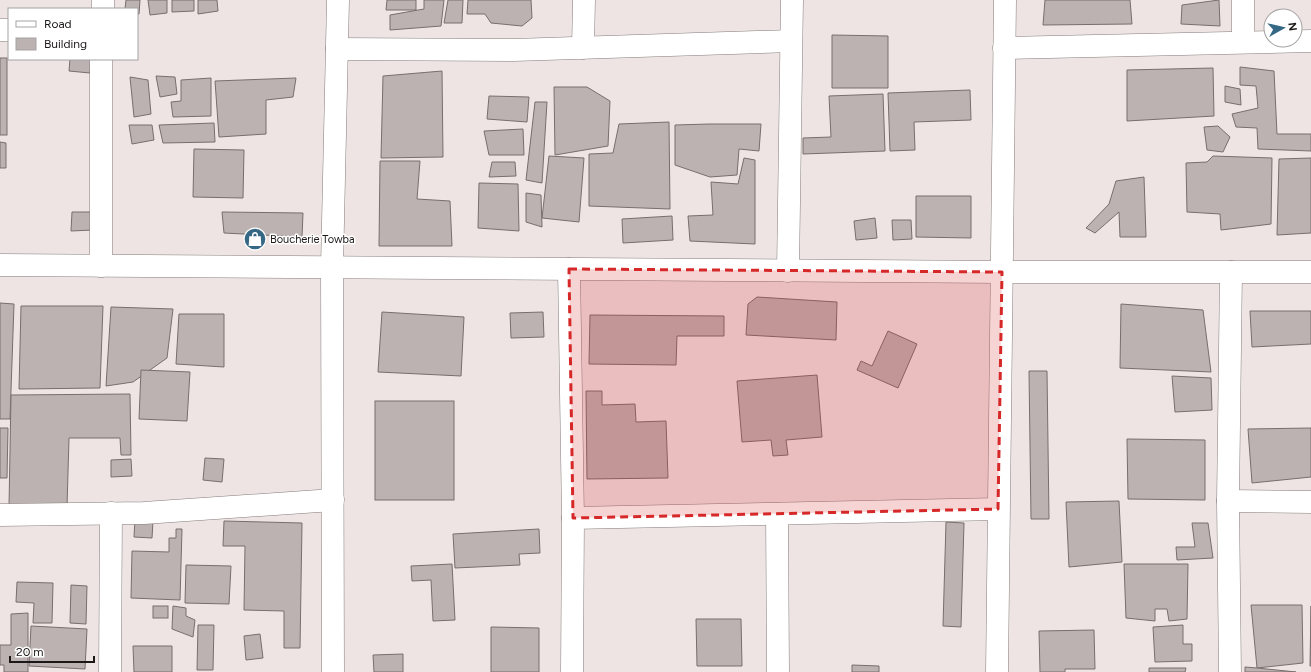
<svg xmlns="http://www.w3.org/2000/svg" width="1311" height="672" font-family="Figtree,sans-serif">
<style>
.building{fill:#bdb2b2;stroke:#776e6d}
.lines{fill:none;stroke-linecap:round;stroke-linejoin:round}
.minor-casing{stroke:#867c7c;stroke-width:23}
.secondary-casing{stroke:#867c7c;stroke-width:23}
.minor{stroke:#fff;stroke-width:22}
.secondary{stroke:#fff;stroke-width:22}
.marked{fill:#d62828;fill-opacity:0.2;stroke:#d62828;stroke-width:3;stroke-dasharray:8 5;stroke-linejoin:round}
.labels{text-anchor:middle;stroke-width:3;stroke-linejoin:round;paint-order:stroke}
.poi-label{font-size:11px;fill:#1c1818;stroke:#fff;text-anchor:start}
</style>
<rect width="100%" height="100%" fill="#efe4e4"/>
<!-- building -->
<g class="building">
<polygon points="126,0 140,0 139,14 137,14 137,9 125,9"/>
<polygon points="148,0 167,0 167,13 150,15"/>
<polygon points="172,0 194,0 194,11 172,12"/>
<polygon points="198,0 217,0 218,11 198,14"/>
<polygon points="387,0 416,0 416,10 386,10"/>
<polygon points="424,0 444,0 441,26 390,30 390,15 424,9"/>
<polygon points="448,0 463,0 462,23 444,23"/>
<polygon points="468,0 531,0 532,18 522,26 491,23 485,14 467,14"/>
<polygon points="1045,0 1130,0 1132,24 1043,25"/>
<polygon points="1219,0 1220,26 1181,24 1182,5"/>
<polygon points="832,35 888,36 888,88 832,88"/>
<rect x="0" y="58" width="7" height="77"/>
<polygon points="70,59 92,59 90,73 69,71"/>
<polygon points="1240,67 1274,71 1277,134 1311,134 1311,151 1258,149 1257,128 1236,127 1232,114 1258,108 1256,86 1240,85"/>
<polygon points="1213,68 1214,116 1127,121 1127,70"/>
<polygon points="442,71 443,157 381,158 383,76"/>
<polygon points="156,76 175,77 177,94 160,97"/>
<polygon points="130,77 148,80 151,114 134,117"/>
<polygon points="211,78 211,116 173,117 171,102 181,101 181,80"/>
<polygon points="296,78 293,97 266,100 266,134 219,137 215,81"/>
<polygon points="1225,86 1240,89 1241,105 1225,102"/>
<polygon points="554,87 587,87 610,101 608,146 555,155"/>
<polygon points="970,90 971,120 914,122 915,150 890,151 888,93"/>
<polygon points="883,94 885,151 803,154 803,138 831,137 829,96"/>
<polygon points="489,96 529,97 527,122 487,119"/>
<polygon points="535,102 547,102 542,183 526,180"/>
<polygon points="669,122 670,209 589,206 589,154 613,153 619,124"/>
<polygon points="214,123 215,142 163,143 159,125"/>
<polygon points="709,124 761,124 759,151 739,149 737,175 710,177 675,165 675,125"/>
<polygon points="129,125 152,125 154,140 132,144"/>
<polygon points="1218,126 1230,137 1223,152 1207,150 1204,127"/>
<polygon points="523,129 524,155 489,155 484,131"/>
<polygon points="0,142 6,143 6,168 0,168"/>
<polygon points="194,149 244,150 243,198 193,197"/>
<polygon points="549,156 584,158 579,222 542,218"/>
<polygon points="1213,156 1272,158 1271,224 1221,230 1220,214 1187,212 1186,163 1207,162"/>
<polygon points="744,158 755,160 755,244 690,241 688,216 713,215 711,182 738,184"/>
<polygon points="1311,158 1311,233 1277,235 1279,159"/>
<polygon points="380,161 420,161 417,199 450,201 452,246 379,246"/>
<polygon points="492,162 515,162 516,176 489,177"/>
<polygon points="1144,177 1146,237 1120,237 1119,212 1095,233 1086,228 1109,204 1116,181"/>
<polygon points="479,183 518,184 519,231 478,228"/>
<polygon points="526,193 541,195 542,227 526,222"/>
<polygon points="916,196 971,196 971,238 916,237"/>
<polygon points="72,212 93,212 93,230 71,231"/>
<polygon points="222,212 303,213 302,237 224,233"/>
<polygon points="672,216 673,240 623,243 622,219"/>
<polygon points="875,218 877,238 856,240 854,221"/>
<polygon points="892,220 911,220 912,239 893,240"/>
<polygon points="757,297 837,302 836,340 746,335 748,304"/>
<polygon points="0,303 14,304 10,419 0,419"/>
<polygon points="1121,304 1203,310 1211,372 1120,368"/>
<polygon points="21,306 103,306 100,388 19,389"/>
<polygon points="111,307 173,309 167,358 133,382 106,386"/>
<polygon points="1250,311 1311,311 1311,344 1252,347"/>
<polygon points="382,312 464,317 461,376 378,372"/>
<polygon points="543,312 544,337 511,338 510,313"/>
<polygon points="179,314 224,314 224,367 176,364"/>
<polygon points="590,315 724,316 724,336 677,336 676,365 589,364"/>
<polygon points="888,331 917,344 898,388 857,370 861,361 872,366"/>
<polygon points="141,370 190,372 187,421 139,419"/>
<polygon points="1029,371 1047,371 1049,519 1031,519"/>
<polygon points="817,375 822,437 786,440 788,455 773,456 771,440 742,442 737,381"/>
<polygon points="1172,376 1211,378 1212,410 1175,412"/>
<polygon points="586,391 602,391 602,405 635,404 636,422 666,421 668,478 587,479"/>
<polygon points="130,394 131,455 121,455 120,438 69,438 67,507 9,507 11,395"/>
<rect x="375" y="401" width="79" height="99"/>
<polygon points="0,428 8,428 7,478 0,478"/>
<polygon points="1311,428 1311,477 1252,483 1248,429"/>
<polygon points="1127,439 1205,440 1205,500 1128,499"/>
<polygon points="205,458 224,459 222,482 203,480"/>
<polygon points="131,459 132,476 111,477 111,460"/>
<polygon points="1119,501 1122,562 1069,567 1066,502"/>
<polygon points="135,519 153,521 152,538 134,537"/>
<polygon points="224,521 302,523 300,648 284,648 284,611 244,610 245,546 223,546"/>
<polygon points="946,522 964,523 961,627 943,626"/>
<polygon points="1192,523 1208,523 1213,558 1177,560 1176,547 1195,547"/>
<polygon points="176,529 182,529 180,600 131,598 132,551 169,552 169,538 176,538"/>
<polygon points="539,529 540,553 519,554 520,565 455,568 453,534"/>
<polygon points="452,564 455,620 433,621 431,580 412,581 411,566"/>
<polygon points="1124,564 1188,564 1187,619 1169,621 1167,609 1155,609 1155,621 1126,618"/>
<polygon points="186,565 231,566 229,604 185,603"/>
<polygon points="17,582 53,583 52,623 33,623 34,603 16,602"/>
<polygon points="71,585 87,586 86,624 70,623"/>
<polygon points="1251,605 1302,605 1303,663 1257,668"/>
<rect x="153" y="606" width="15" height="12"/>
<polygon points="173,606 186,608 186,616 195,620 193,637 172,629"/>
<polygon points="1311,606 1311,666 1310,666"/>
<polygon points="28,613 28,672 4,672 4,665 0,665 0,645 11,645 11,614"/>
<polygon points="696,619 741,619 742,666 697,666"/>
<polygon points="198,625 214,625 213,670 197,670"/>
<polygon points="1183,625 1183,644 1192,644 1192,661 1155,662 1153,627"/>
<polygon points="31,626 87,629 85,669 29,666"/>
<polygon points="491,627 539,628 539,672 491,672"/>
<polygon points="1094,630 1095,669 1065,669 1065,672 1040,672 1039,631"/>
<polygon points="260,634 263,658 246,660 244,636"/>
<polygon points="133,646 172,646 172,672 134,672"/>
<polygon points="403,654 403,672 374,672 373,655"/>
<polygon points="852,665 879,666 879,672 852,672"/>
<polygon points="1245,667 1257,668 1296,672 1245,672"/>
<polygon points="1149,668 1186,668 1185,672 1149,672"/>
</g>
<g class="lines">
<!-- minor casing -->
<g class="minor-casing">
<g id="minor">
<polyline points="103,9 103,0"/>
<polyline points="0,30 9,30"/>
<polyline points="1243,42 1243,0"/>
<polyline points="583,48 584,0"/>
<polyline points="1004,48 1311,41"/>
<polyline points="337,49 514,50 791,41"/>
<polyline points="101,59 101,266"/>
<polyline points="569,269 573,518 572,672"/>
<polyline points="788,271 792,0"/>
<polyline points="1228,501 1311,502"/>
<polyline points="777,514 778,672"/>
<polyline points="0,515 144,513 333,500"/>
<polyline points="573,518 998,509"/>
<polyline points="110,672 111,513"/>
<polyline points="333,672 332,267 338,0"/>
<polyline points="997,672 1005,0"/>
<polyline points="1230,672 1228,501 1231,272"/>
</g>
</g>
<!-- secondary casing -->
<g class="secondary-casing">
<polyline id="secondary" points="0,265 1002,272 1311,272"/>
</g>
<!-- minor -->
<use href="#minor" class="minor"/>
<!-- secondary -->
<use href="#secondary" class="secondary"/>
</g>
<!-- marked area -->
<path class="marked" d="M569,269L1002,272L998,509L573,518Z"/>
<!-- icons -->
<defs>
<g id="shop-disc" transform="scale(1.15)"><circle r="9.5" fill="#356885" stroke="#fff"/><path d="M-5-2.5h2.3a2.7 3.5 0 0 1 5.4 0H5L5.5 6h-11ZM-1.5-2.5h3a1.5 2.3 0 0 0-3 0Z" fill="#fff"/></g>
</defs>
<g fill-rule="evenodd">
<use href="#shop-disc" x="255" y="239"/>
</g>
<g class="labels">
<!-- poi labels -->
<g class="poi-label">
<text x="270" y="243">Boucherie Towba</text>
</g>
</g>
<!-- legend -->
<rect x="8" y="8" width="130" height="52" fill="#ffffff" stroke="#a4a3a3"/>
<rect x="16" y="21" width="20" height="6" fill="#ffffff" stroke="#a4a3a3"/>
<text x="44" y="28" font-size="12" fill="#1c1818">Road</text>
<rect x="16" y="38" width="20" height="12" fill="#bdb2b2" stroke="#a4a3a3"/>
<text x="44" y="48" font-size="12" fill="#1c1818">Building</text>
<!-- north arrow -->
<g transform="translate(1283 28) rotate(82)"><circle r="19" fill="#ffffff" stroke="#a4a3a3"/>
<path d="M0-3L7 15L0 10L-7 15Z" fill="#356885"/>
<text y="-6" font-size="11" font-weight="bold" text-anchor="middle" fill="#1c1818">N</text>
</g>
<!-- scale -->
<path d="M10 656v6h84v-6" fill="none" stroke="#1c1818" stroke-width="2"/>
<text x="16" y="656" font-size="12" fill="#1c1818" stroke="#ffffff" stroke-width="3" paint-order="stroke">20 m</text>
</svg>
